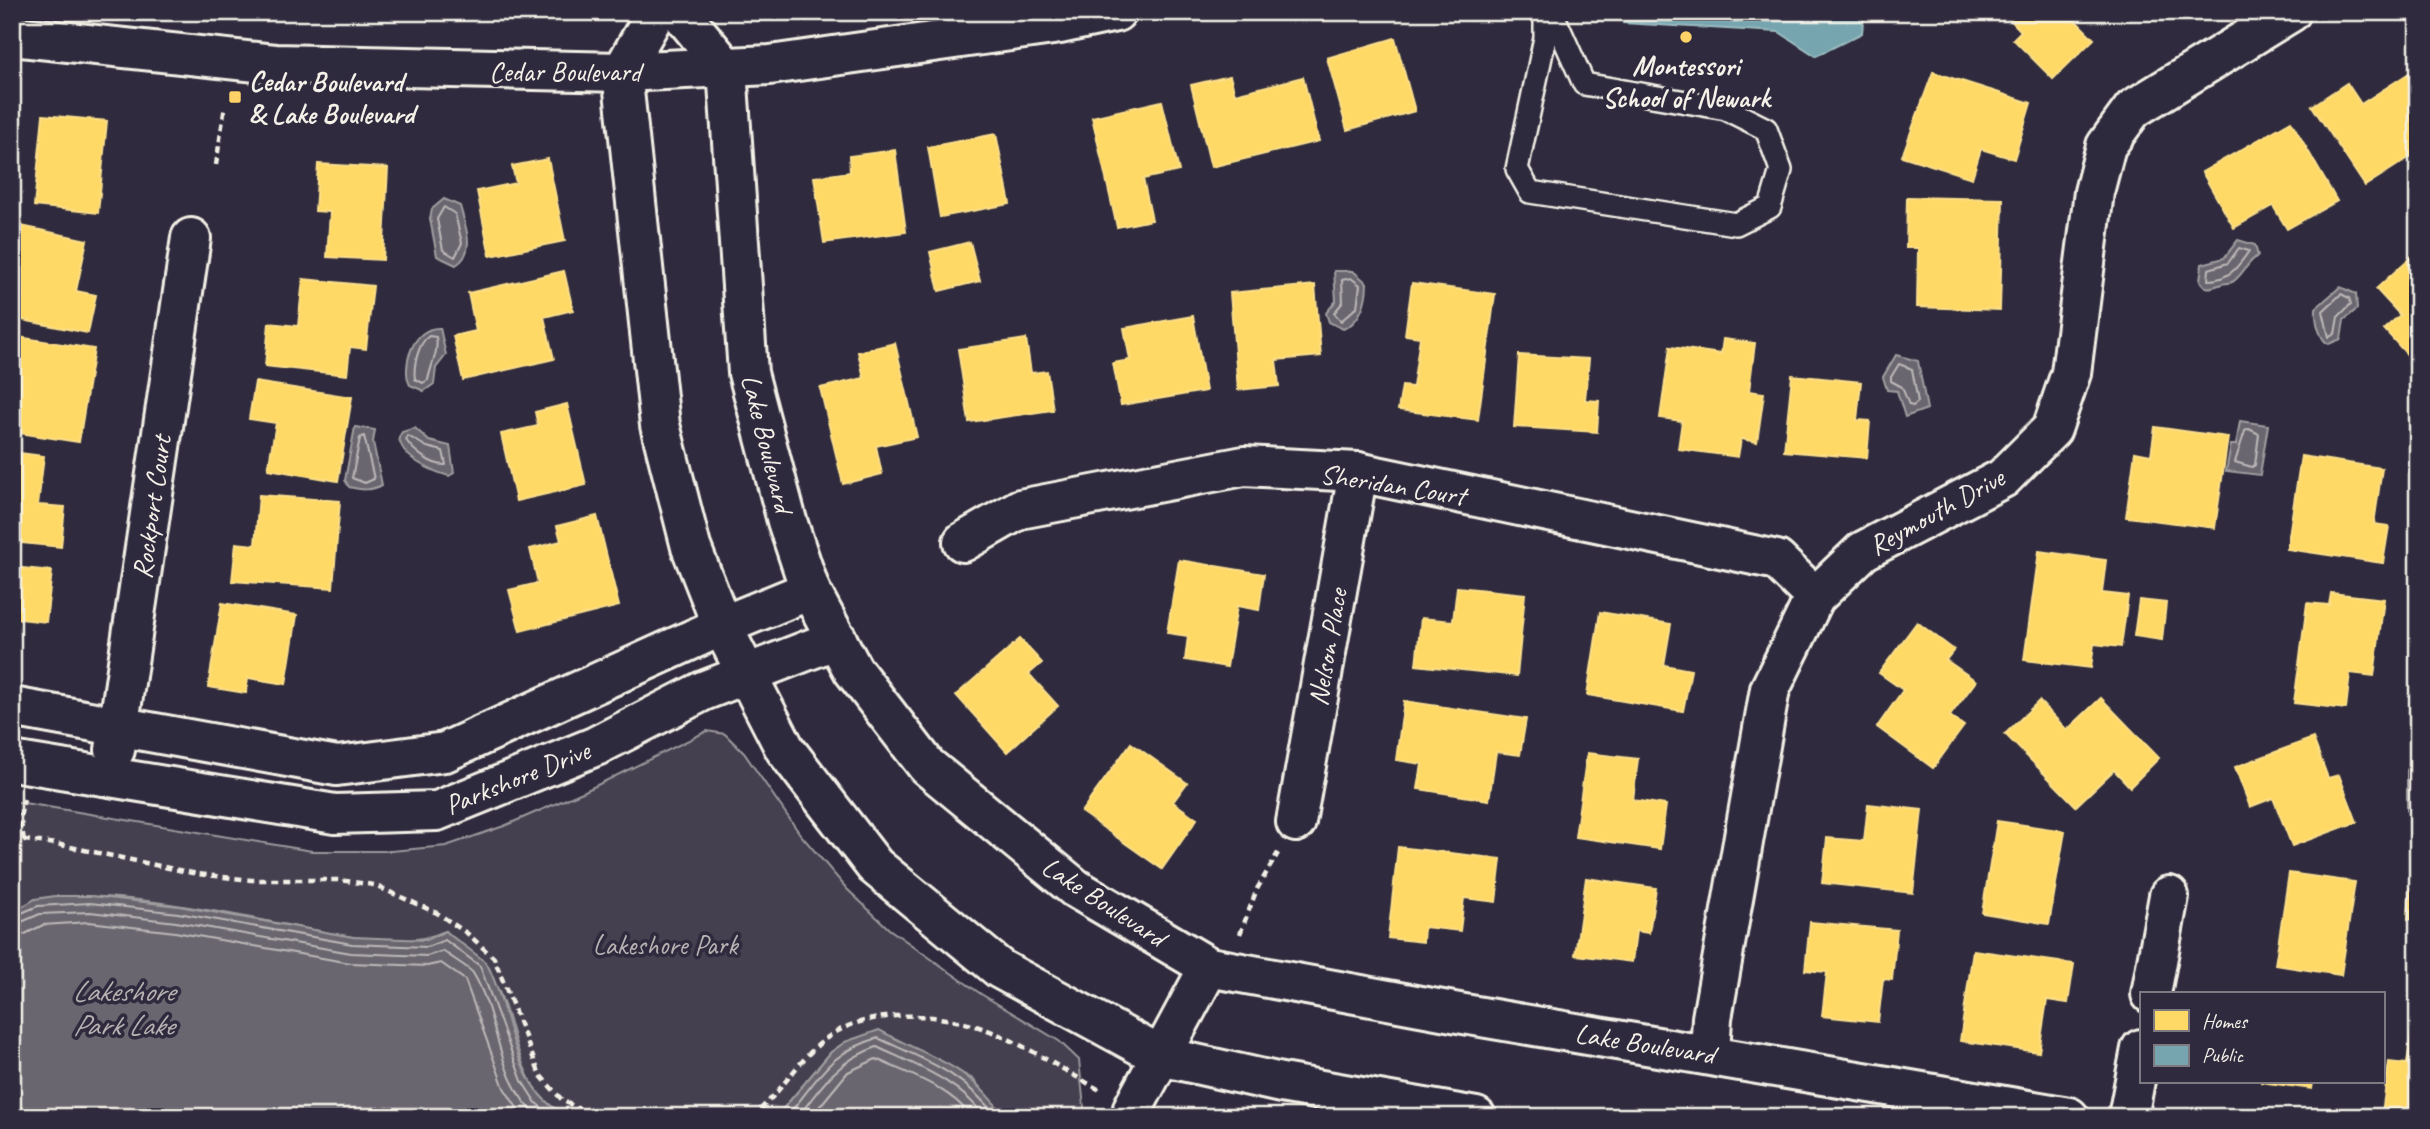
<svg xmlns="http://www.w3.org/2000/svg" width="2430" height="1129" font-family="Caveat,sans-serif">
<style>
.green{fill:#454050;stroke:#9c989c;stroke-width:2}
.water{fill:#6a6670;stroke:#a19ea0;stroke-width:2}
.homes{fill:#ffd966;stroke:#fce08d;stroke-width:2}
.public{fill:#76a5af;stroke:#9cbcc0;stroke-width:2}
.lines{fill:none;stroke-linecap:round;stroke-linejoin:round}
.shore{stroke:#bdb9b8;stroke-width:2}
.lane-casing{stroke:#f4f1e8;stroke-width:26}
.street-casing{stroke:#f4f1e8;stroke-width:44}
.secondary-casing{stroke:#f4f1e8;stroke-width:44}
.path{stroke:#f4f1e8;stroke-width:4.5;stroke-dasharray:7 5;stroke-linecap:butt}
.lane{stroke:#2f2a3d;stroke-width:21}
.street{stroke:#2f2a3d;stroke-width:38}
.secondary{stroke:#2f2a3d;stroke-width:38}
.poi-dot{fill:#ffd166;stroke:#2f2a3d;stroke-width:2.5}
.labels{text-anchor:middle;stroke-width:7;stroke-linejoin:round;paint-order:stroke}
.poi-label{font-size:28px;font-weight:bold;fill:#f4f1e8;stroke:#2f2a3d}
.street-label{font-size:28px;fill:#f4f1e8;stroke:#2f2a3d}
.park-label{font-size:28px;fill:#b7b3b3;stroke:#2f2a3d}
.water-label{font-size:30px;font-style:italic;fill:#b6b2b2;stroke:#2f2a3d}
</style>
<rect width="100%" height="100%" fill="#2f2a3d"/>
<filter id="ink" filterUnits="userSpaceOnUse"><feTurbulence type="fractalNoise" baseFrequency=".0143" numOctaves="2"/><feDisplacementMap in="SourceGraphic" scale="14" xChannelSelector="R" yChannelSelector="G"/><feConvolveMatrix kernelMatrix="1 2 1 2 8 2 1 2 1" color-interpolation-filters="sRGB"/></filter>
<g filter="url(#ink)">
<!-- green -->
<path class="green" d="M707,731L725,734L744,753L800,834L847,889L889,929L981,994L1059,1041L1079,1060L1085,1117H1005L973,1079L879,1030L831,1052L776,1117H570C513,1094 519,1023 492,978C481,960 461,945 445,931C406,950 351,937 309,929C250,919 55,872 12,913V801L312,851H391L446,846L504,826L585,791Z"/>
<!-- water -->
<g class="water">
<path d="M444,199L460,206C465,225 477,252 456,265L437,256L430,219L432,209Z"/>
<path d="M2238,240L2255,245L2258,256C2248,261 2244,273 2235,280C2230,285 2225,282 2219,285C2210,288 2206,290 2200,281L2202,264L2224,258Z"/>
<path d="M1334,271H1353L1367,283C1367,300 1361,322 1343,329L1329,322L1326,313L1336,301Z"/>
<path d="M2340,287L2356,294L2357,309L2344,320L2341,339L2329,344C2319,340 2315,319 2316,308Z"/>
<path d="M440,328L446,355L436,368L434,384L424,391L410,385C401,369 412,326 440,328Z"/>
<polygon points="1896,355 1918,361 1927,409 1905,417 1897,391 1887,390 1883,377"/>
<polygon points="2240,421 2268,425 2260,475 2226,471 2231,445 2236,445"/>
<path d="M355,427L375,430L373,442L382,485C371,491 361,490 349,487L345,480Z"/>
<path d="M415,428L429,441L450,446L454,473L449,476C431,471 401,458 399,437L402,432Z"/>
<polygon points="2416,762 2418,763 2418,820 2413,819 2407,810 2407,770"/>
<path d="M55,896H91L179,906L353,937L427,940L445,931C453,938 484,959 487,964C513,1012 511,1093 570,1117H12V913L35,899Z"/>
<path d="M879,1030C935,1061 964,1061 1005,1117H776L831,1052L845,1042Z"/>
</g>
<!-- homes -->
<g class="homes">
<polygon points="2003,12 2067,12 2094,39 2053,79 2013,39 2021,31"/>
<polygon points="1395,38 1415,111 1347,130 1327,58"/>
<polygon points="1933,72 2031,103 2014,159 1981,149 1972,178 1902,156"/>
<polygon points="2409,73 2418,86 2418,152 2365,186 2312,106 2347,83 2361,104"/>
<polygon points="1230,76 1235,94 1303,77 1319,141 1211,167 1191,85"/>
<polygon points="1162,101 1179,171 1143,179 1152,220 1117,227 1092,117"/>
<polygon points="43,115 107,121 98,213 34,206"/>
<polygon points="2291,121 2337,201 2287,229 2273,206 2234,228 2202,172"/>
<polygon points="996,134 1010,204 940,217 928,147"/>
<polygon points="895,150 906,232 824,243 814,177 850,172 849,156"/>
<polygon points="548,159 565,241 490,256 477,191 516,183 512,166"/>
<polygon points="318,164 388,168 383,260 327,257 330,212 315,211"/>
<polygon points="1907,197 2003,199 2000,310 1917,307 1918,248 1906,248"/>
<polygon points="12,224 87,240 76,291 96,295 88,333 17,319 24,286 12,284"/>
<polygon points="970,242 980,281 939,291 930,252"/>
<polygon points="2413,255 2418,261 2418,367 2384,329 2400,315 2376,289"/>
<polygon points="564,271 573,310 544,317 554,359 463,380 453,336 476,331 468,293"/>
<polygon points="303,279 373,286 366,349 350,347 347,375 265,366 269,323 298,326"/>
<polygon points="1412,283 1495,294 1478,420 1398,410 1402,386 1413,387 1420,337 1405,335"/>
<polygon points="1315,285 1321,356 1276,360 1279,386 1238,390 1230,293"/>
<polygon points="1193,316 1206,391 1121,405 1113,363 1130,360 1124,328"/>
<polygon points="12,336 94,349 79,442 12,432"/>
<polygon points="1026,339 1031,373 1047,371 1053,410 969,422 958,349"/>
<polygon points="1723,339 1755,343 1749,391 1764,393 1757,442 1741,439 1738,457 1678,449 1682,421 1660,418 1670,347 1721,354"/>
<polygon points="895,343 917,437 876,446 882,474 843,484 820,388 864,378 858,352"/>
<polygon points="1519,355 1589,359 1585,400 1599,401 1597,432 1514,427"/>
<polygon points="1792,375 1861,382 1857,420 1870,421 1867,458 1784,451"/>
<polygon points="255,382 352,397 338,481 268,469 276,423 249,419"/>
<polygon points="567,404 586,485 516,501 501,434 538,426 535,412"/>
<polygon points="2155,427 2228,437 2215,528 2126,517 2135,452 2151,455"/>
<polygon points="12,452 44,456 38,505 65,507 61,547 12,542"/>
<polygon points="2301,456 2382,468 2374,524 2389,526 2383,563 2287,549"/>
<polygon points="259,495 340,501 333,588 232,581 236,543 255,545"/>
<polygon points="597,516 619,606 520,631 509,590 538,583 530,549 561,541 557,526"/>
<polygon points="2039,551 2106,560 2102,593 2128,596 2121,647 2094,644 2091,668 2024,660"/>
<polygon points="1179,560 1264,574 1259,610 1237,606 1227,667 1185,660 1188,636 1167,633"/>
<polygon points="12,567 52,571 46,622 12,618"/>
<polygon points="1457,587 1525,594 1517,676 1416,665 1421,618 1453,621"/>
<polygon points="2331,593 2384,599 2374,676 2350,673 2346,709 2294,703 2307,603 2329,605"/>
<polygon points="2139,600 2166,603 2162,640 2134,636"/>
<polygon points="222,603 297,615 286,684 248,678 246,693 208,687"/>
<polygon points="1600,612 1671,624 1664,665 1691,670 1683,711 1587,695"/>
<polygon points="1917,622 1954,650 1946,660 1976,681 1950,716 1964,726 1933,768 1877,727 1903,690 1879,673"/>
<polygon points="1020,639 1042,663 1029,674 1058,706 1007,752 956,695"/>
<polygon points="2101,698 2159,758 2130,787 2114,770 2076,806 2005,734 2039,701 2067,730"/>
<polygon points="1404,701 1526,719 1520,755 1496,752 1489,800 1418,789 1422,764 1396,760"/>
<polygon points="2313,738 2328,778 2339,775 2357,822 2292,846 2273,798 2250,807 2235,767"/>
<polygon points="1131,743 1187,783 1173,802 1197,819 1162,869 1081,812"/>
<polygon points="1587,753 1638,759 1633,800 1666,805 1660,849 1575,837"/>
<polygon points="1868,804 1922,810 1913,893 1822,883 1827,838 1864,841"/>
<polygon points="1997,821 2065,831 2049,924 1982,913"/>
<polygon points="1398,847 1501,859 1496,902 1464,898 1460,931 1424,927 1423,942 1388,938"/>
<polygon points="2289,873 2355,882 2341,975 2275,965"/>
<polygon points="1586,878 1656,888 1649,933 1636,931 1632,962 1575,955"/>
<polygon points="2410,888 2418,888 2418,920 2408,919"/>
<polygon points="1810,922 1897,930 1892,980 1883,979 1878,1022 1822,1016 1827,972 1805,970"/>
<polygon points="1973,950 2074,964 2068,1003 2047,1000 2039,1052 1960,1041"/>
<polygon points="2412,1026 2418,1027 2418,1117 2382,1113 2389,1062 2407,1064"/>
<polygon points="2260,1082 2313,1082 2312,1089"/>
</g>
<!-- public -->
<polygon class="public" points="1624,12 1864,12 1862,33 1816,56 1779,32 1623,23"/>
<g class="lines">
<!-- shore -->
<g class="shore">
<polygon points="444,207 455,214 462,243 455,257 443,250 437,219"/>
<path d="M2239,248L2249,251C2238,267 2229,280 2208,280L2209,269L2228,263Z"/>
<polygon points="1351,278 1360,285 1357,307 1341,321 1334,313 1343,302 1342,280"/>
<polygon points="2341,294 2349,298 2351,304 2338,317 2335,334 2329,337 2323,311"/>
<path d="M429,336L436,337C439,352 431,364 428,380L423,383L415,379C413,367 418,343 429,336Z"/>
<polygon points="1899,364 1912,369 1918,402 1913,406 1909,405 1902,387 1891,381 1891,377"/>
<polygon points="2249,429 2259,434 2255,465 2252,467 2235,462 2245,431"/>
<polygon points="364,436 374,479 365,483 352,478 360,438"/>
<path d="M408,436L427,447L443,451L446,465C432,466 414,452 406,440Z"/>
<polyline points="12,917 38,906 90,903 178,913 352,944 427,947 445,940 480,966 522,1081 536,1103 553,1117"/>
<path d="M12,926L40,914L90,912L176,922L351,953L427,956L443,951C449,956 471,969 473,973C500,1017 496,1083 539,1117"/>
<polyline points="12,937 25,934 43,925 89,922 175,932 350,963 427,966 441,963 465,980 504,1088 523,1117"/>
<path d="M786,1117C820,1079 825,1054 878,1038C925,1060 964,1073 996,1117"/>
<path d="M798,1117C821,1086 839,1059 877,1047C917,1066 958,1080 985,1117"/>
<path d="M811,1117L848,1072L876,1059C910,1075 948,1086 972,1117"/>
</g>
<!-- lane casing -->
<g class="lane-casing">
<polyline id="lane" points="1545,12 1545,38 1517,169 1530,192 1736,224 1770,207 1781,170 1766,129 1726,109 1584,84 1552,12"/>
</g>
<!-- street casing -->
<g class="street-casing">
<g id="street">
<polyline points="963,542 1020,509 1244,466 1358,472 1777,560 1815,597"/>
<polyline points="12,707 337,766 445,752 722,626 810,590"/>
<polyline points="115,750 191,238"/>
<polyline points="12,761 335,814 437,811 596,746 703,691 837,639"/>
<polyline points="1296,822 1358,472"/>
<polyline points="2151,994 2169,896"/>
<polyline points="1710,1054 1712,1018 1770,689 1815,597 1863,551 2003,478 2052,429 2071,373 2094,192 2106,146 2133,109 2291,12"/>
<polyline points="1132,1117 1133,1108 1209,967"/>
<polyline points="2128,1117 2141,1049"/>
</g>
</g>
<!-- secondary casing -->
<g class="secondary-casing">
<g id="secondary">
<polyline points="656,12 622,72 660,425 691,547 722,626 785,749 875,866 1000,969 1160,1056 1281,1083 1476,1117"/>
<polyline points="680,12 727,69 748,373 787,521 810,590 853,670 927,766 1075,888 1209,967 1464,1014 2069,1117"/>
<polyline points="12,36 275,64 622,72 770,65 1060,24 1116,12"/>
</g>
</g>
<!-- path -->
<g class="path">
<polyline points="216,165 225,106"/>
<polyline points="24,840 20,817 24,799"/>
<polyline points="12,845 24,840 56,844 197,874 251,880 339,880 374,885 437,913 468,934 494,958 540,1075 562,1100 594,1117"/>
<polyline points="1240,934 1257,889 1278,853"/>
<path d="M751,1117C780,1095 796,1062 824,1040C865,1008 932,1012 979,1027C1021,1041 1062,1070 1102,1091"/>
</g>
<!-- lane -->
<use href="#lane" class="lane"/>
<!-- street -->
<use href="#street" class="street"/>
<!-- secondary -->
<use href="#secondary" class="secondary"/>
</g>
</g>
<!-- markers -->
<g class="poi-dot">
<circle cx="1686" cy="37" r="7"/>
<rect x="228" y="90" width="14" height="14" rx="3.5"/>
</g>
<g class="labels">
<!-- poi labels -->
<g class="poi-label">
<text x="1686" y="75">Montessori<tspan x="1686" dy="32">School of Newark</tspan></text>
<text x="249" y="91" text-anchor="start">Cedar Boulevard<tspan x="249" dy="32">&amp; Lake Boulevard</tspan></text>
</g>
<!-- street labels -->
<g class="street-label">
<text x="565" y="81">Cedar Boulevard</text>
<text transform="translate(768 443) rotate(76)" y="10">Lake Boulevard</text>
<text transform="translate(1393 484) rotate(9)" y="10">Sheridan Court</text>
<text transform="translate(151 507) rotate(-82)" y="10">Rockport Court</text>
<text transform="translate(1936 511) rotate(-29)" y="10">Reymouth Drive</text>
<text transform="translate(1327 647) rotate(-80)" y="10">Nelson Place</text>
<text transform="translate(517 777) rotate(-22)" y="10">Parkshore Drive</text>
<text transform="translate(1104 901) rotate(33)" y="10">Lake Boulevard</text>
<text transform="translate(1645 1043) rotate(9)" y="10">Lake Boulevard</text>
</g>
<!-- park labels -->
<g class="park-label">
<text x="665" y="954">Lakeshore Park</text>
</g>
<!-- water labels -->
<g class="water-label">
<text x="123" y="1001">Lakeshore<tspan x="123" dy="34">Park Lake</tspan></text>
</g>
</g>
<!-- margin -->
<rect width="2430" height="1129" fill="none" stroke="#2f2a3d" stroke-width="42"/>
<rect x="21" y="21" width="2388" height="1087" fill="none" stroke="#f4f1e8" stroke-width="2.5" filter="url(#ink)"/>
<!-- legend -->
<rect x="2140" y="992" width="245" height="91" fill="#2f2a3d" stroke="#7e7a81" stroke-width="2"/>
<rect x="2154" y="1010" width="35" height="21" fill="#ffd966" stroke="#7e7a81" stroke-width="2"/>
<text x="2202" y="1028" font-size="21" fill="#f4f1e8">Homes</text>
<rect x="2154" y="1045" width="35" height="21" fill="#76a5af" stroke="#7e7a81" stroke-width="2"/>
<text x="2202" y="1062" font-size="21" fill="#f4f1e8">Public</text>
</svg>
